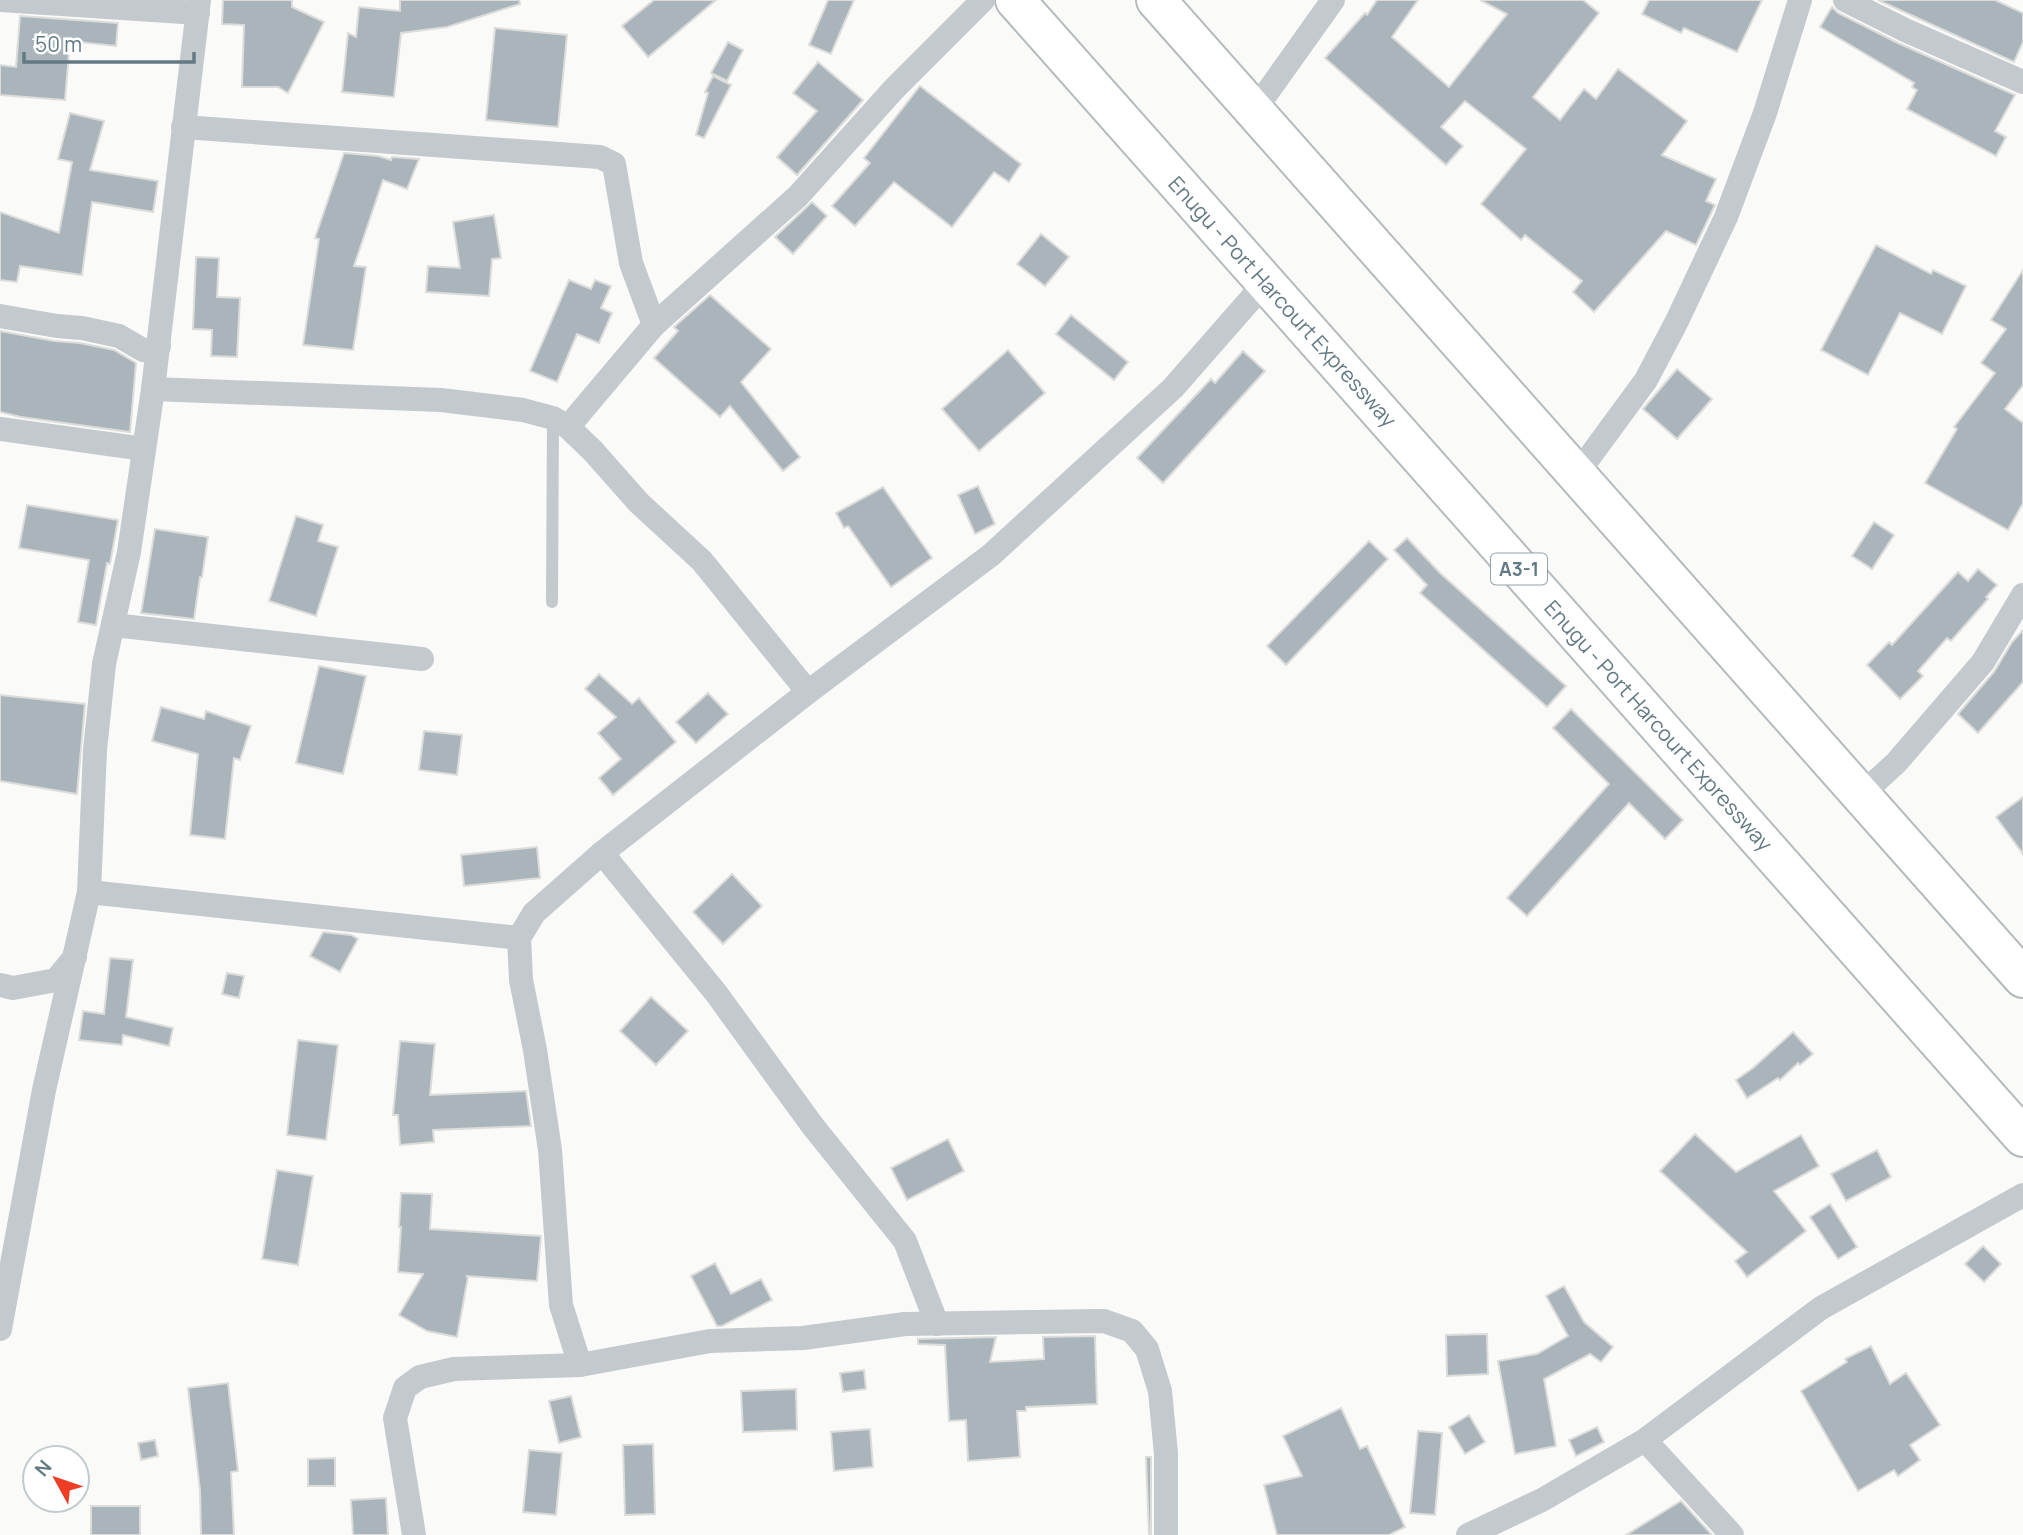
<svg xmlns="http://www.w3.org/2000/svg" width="2023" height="1535" font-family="Manrope,sans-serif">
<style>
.building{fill:#a9b5ba;stroke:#dcdcda;stroke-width:2}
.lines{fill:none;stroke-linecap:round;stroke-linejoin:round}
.trunk-casing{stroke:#b4babd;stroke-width:42}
.service{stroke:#c3c9cc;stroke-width:12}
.minor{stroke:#c3c9cc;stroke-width:24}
.trunk{stroke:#fff;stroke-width:38}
.labels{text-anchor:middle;stroke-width:7;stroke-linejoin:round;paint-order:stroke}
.shield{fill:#fff;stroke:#92a2a9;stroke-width:2}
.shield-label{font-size:19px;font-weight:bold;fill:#637a84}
.street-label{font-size:21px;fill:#637a84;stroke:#fff}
</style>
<rect width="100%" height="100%" fill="#fafaf8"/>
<!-- building -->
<g class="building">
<polygon points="223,0 292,0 292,7 324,22 288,93 278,87 242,87 244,25 222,24"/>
<polygon points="400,0 519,0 520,4 447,27 401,33 394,97 342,92 348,33 356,37 359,7 400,11"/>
<polygon points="654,0 716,0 648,57 622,26"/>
<polygon points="828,0 854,0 831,54 809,45"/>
<polygon points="1377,0 1418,0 1392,37 1449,87 1507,14 1480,0 1583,0 1599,13 1533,97 1560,120 1584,89 1596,99 1618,69 1687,121 1662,155 1716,179 1706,201 1715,205 1696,245 1666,231 1594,312 1573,292 1582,281 1525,235 1521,240 1481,204 1526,149 1465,101 1441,127 1463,146 1446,165 1325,58 1365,13 1367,15"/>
<polygon points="1649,0 1762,0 1737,52 1684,28 1681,33 1642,14"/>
<polygon points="1878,0 1995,0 2023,13 2023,42 2014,62"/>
<polygon points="1832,7 1838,13 1898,43 2015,95 1995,131 2006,137 1996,156 1907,109 1917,90 1912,87 1914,83 1820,27"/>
<polygon points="20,16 118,23 116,46 70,41 65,100 0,95 0,65 16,67"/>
<polygon points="495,28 567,35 558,127 486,120"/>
<polygon points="728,42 743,50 727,81 711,73"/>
<polygon points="818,62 863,100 797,175 777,157 817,111 793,93"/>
<polygon points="713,76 731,85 704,138 696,135 708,93 705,92"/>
<polygon points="920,86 1021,164 1009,182 994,172 952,227 894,182 855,226 832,206 870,163 864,158"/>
<polygon points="70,113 104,121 90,170 158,181 153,212 92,202 82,275 20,266 17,282 0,280 0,212 59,233 72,162 58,159"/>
<polygon points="344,153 378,156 391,160 392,157 419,159 407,189 383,180 354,266 366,267 353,350 303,345 319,239 315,238"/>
<polygon points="812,202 827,216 793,254 775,237"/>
<polygon points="494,215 501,258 492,259 489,296 426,292 428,266 460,268 453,222"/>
<polygon points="1041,234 1069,257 1045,286 1017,264"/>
<polygon points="1876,245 1931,274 1933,270 1966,286 1942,334 1900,313 1868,375 1821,350"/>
<polygon points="196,257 219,258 217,297 240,298 237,357 211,356 212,330 193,329"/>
<polygon points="2023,270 2023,385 2005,409 2023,423 2023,503 2008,530 1925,483 1957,429 1954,427 1995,373 1981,363 2006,329 1991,320"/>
<polygon points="569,280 591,289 595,280 611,286 601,308 612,313 599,343 577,334 557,382 530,371"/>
<polygon points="710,295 771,349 741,382 800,457 783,471 730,406 720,417 654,358 678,331 674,327"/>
<polygon points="1071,315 1128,362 1114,380 1056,334"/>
<polygon points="0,331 54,341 80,343 114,350 136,363 130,432 21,417 0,412"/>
<polygon points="1008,350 1045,393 979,451 942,409"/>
<polygon points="1243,351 1265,371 1163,483 1137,458 1211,379 1215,383"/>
<polygon points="1677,369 1712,399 1677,439 1643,409"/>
<polygon points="978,486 995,524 975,534 958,495"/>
<polygon points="883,487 932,558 891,587 848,526 844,528 836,513"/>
<polygon points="27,505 118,520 110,564 107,563 96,625 78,622 89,560 19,548"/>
<polygon points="296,516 323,525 318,541 338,547 316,616 269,601"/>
<polygon points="1874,522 1894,535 1872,569 1852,556"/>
<polygon points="155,529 208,537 202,577 200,577 194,619 141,613"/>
<polygon points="1407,538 1440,573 1566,686 1547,707 1420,593 1427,585 1394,550"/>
<polygon points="1369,541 1388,559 1286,665 1267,646"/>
<polygon points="1978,569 1997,585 1986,597 1988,599 1951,641 1947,638 1918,671 1923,676 1900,699 1867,665 1889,642 1892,645 1958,572 1968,581"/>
<polygon points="2023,630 2023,682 1978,733 1958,714 1994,672 2012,642"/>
<polygon points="319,666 366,676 343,774 296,763"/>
<polygon points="599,674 632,704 639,698 676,742 613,795 599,778 621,759 598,733 616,717 585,689"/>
<polygon points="708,693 728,714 696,743 676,722"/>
<polygon points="0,695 85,704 77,794 0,781"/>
<polygon points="161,707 204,719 206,711 251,726 240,760 234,758 225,839 190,835 198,754 152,741"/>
<polygon points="1571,709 1683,820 1665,839 1629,803 1527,916 1507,898 1609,784 1553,728"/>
<polygon points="424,731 462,735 457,775 419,770"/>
<polygon points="2023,797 2023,854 1996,817"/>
<polygon points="537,847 540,878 464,886 461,855"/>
<polygon points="732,874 762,906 723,944 693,912"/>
<polygon points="323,932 351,935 358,939 340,972 310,956"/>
<polygon points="110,958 133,960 126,1017 173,1028 169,1046 123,1035 122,1045 79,1040 83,1011 104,1014"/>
<polygon points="227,973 244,976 239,998 222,994"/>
<polygon points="651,997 688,1031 656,1065 620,1031"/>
<polygon points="1793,1032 1813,1054 1800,1065 1798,1063 1780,1080 1778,1078 1747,1098 1736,1080 1753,1068"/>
<polygon points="298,1040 338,1045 326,1140 287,1135"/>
<polygon points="400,1041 435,1044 430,1095 526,1091 531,1126 433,1130 434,1142 400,1145 398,1115 393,1115"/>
<polygon points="1695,1134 1736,1172 1801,1135 1819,1166 1774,1191 1806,1231 1747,1277 1735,1261 1747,1252 1660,1171"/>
<polygon points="948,1139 964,1171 907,1200 891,1168"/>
<polygon points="1877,1150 1891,1177 1846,1201 1831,1174"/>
<polygon points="277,1170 313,1176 298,1265 262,1259"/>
<polygon points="401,1193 432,1194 430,1229 541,1236 537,1281 466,1276 468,1277 457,1337 427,1331 399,1315 423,1274 398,1272 401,1227 399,1227"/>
<polygon points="1830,1204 1857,1247 1838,1259 1810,1217"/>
<polygon points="1983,1246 2001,1264 1984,1282 1965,1264"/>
<polygon points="715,1263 731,1294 761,1279 772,1300 722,1326 717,1326 691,1276"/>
<polygon points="1564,1286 1584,1322 1613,1347 1601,1362 1590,1354 1544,1379 1556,1446 1515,1454 1498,1361 1537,1354 1568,1336 1546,1296"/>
<polygon points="1487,1334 1488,1374 1447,1376 1446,1335"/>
<polygon points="1095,1336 1097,1404 1026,1407 1026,1411 1017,1411 1020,1457 968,1461 966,1420 949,1421 945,1345 918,1344 918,1339 996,1337 990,1362 1044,1359 1043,1337"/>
<polygon points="1871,1346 1890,1384 1906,1373 1940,1425 1910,1445 1920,1460 1898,1476 1894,1470 1858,1491 1801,1391 1847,1362 1845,1359"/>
<polygon points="864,1370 866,1389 843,1392 840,1373"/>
<polygon points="228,1383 238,1471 231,1472 234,1535 201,1535 200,1490 188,1388"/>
<polygon points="796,1389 797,1430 743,1432 741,1391"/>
<polygon points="571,1396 581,1437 559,1443 549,1401"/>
<polygon points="1341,1408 1360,1449 1367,1446 1405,1527 1389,1535 1277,1535 1264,1485 1302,1476 1283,1436"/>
<polygon points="1469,1415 1485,1442 1465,1454 1449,1427"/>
<polygon points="1597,1427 1604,1442 1576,1456 1569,1440"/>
<polygon points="870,1429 873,1467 834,1471 831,1432"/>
<polygon points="1418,1431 1442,1433 1435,1515 1410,1513"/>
<polygon points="155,1440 158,1456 141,1460 138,1443"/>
<polygon points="653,1444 655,1514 625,1515 623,1445"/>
<polygon points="529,1450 562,1453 556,1515 523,1512"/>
<polygon points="1146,1457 1151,1457 1151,1535 1149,1535"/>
<polygon points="335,1458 335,1486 308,1486 308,1459"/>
<polygon points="386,1498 388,1535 353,1535 351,1500"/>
<polygon points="1681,1501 1712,1535 1626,1535"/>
<rect x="91" y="1506" width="49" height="29"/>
</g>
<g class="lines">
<!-- trunk casing -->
<g class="trunk-casing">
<g id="trunk">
<polyline points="1015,0 2023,1137"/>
<polyline points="1156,0 2023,978"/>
</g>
</g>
<!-- service -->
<polyline class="service" points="552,602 553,418"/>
<!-- minor -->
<g class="minor">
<polyline points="0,0 198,13"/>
<polyline points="1845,0 1905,30 2023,82"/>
<polyline points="1254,111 1333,0"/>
<polyline points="183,127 600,157 614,164 631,263 654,325"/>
<polyline points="0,316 57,326 82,328 119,336 143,350 151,351 159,346"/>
<polyline points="153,389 441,400 523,410 553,418 568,427 593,451 639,503 702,561 808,692"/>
<polyline points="568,427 654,325 798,196 894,89 983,0"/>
<polyline points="0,429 144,449"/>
<polyline points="1577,474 1646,380 1677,321 1726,217 1765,113 1800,0"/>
<polyline points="113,625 422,659"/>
<polyline points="1861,795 1896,763 1983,662 2023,595"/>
<polyline points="602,853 716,993 812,1125 905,1241 937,1324"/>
<polyline points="89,892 519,938"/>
<polyline points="0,985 13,988 56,980 75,957"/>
<polyline points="0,1329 44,1090 89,892 95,750 104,664 129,552 153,389 199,0"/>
<polyline points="580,1365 561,1305 550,1150 535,1050 521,980 519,938 534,913 602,853 808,692 991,555 1173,388 1265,283"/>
<polyline points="1645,1440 1732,1535"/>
<polyline points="414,1535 395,1418 405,1388 420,1377 454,1369 580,1365 710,1341 803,1338 905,1324 1104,1321 1132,1331 1147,1349 1160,1391 1166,1454 1166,1535"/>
<polyline points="1468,1535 1542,1500 1645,1440 1821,1308 2023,1195"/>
</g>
<!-- trunk -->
<use href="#trunk" class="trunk"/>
</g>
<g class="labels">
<!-- shield labels -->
<rect class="shield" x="1491" y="553.5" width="56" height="31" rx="5"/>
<g class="shield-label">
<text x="1519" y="576">A3-1</text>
</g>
<!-- street labels -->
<g class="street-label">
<text transform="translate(1282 302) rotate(48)" y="7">Enugu - Port Harcourt Expressway</text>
<text transform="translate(1658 726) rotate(48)" y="7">Enugu - Port Harcourt Expressway</text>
</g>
</g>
<!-- north arrow -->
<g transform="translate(56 1479) rotate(310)"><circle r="33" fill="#ffffff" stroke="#c1cace" stroke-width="2"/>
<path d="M0-5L12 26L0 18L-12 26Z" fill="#ed3e25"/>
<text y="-10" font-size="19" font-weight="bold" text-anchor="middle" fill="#637a84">N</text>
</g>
<!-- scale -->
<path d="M24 52v10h170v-10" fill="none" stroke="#637a84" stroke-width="3.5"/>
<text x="35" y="52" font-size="21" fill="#637a84" stroke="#ffffff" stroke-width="5" paint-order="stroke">50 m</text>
</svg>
